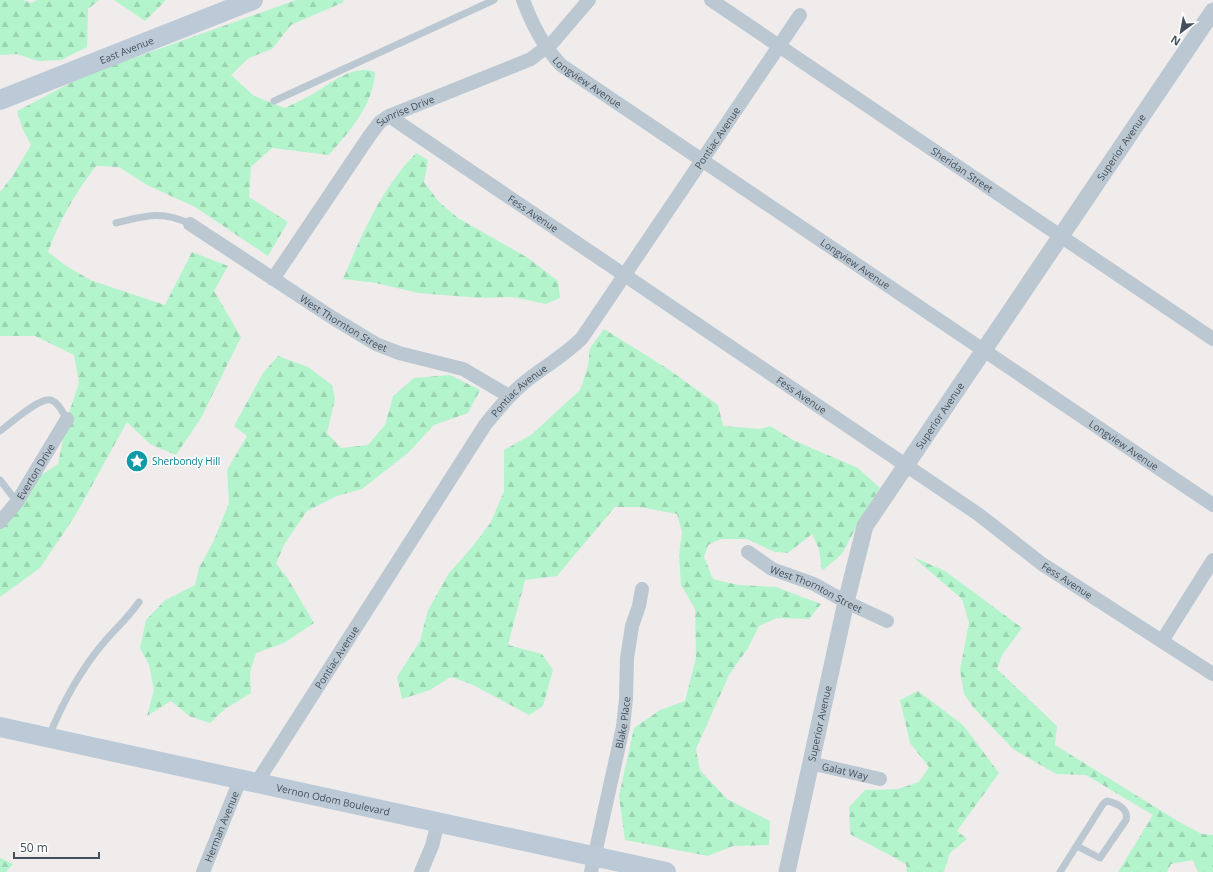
<svg xmlns="http://www.w3.org/2000/svg" width="1213" height="872" font-family="'Open Sans',sans-serif">
<style>
.forest{fill:url(#forest-firs)}
.lines{fill:none;stroke-linecap:round;stroke-linejoin:round}
.service{stroke:#bbc7d1;stroke-width:7}
.minor{stroke:#bbc7d1;stroke-width:14}
.tertiary{stroke:#bbc7d1;stroke-width:17}
.secondary{stroke:#bccad8;stroke-width:20}
.labels{text-anchor:middle;stroke-width:3;stroke-linejoin:round;paint-order:stroke}
.street-label{font-size:10px;fill:#43505c;stroke:#fff}
.culture-label{font-size:10px;fill:#0d838f;stroke:#fff;text-anchor:start}
</style>
<defs>
<pattern id="forest-firs" width="22" height="20" patternUnits="userSpaceOnUse"><rect width="22" height="20" fill="#b4f4cc"/><path d="M5 1l3.5 6h-7zM16 11l3.5 6h-7z" fill="#9cd3b2"/></pattern>
</defs>
<rect width="100%" height="100%" fill="#f0ecec"/>
<!-- forest -->
<g class="forest">
<polygon points="0,0 23,0 32,3 37,0 99,0 88,9 87,47 61,60 38,61 17,54 0,55"/>
<polygon points="114,0 166,0 145,21"/>
<path d="M296,0H343L344,2L291,25L272,49L249,58L231,75L254,96L285,108C295,103 304,99 313,94C332,83 352,64 375,72C374,104 349,132 329,155L272,148L251,167L249,197L288,222L268,256L195,207L147,185L119,167L96,166C75,193 59,221 48,252L65,265L90,280L165,305L192,252L228,266L214,291L241,337L201,418L176,455L150,444L127,422L75,516L40,568L0,597V522L30,482L58,464L67,419L79,383L74,355L35,336H0V192L12,177L31,145L23,130L17,111L86,75Z"/>
<path d="M416,153L428,160L424,182L439,202L458,218L528,258L558,281L560,298L546,304L513,297L481,298L418,293L376,283L343,279C362,234 381,189 416,153Z"/>
<polygon points="604,329 668,369 718,405 723,426 760,429 770,426 795,441 858,468 880,488 861,518 842,554 822,571 819,549 812,534 788,553 775,552 747,539 721,539 708,545 704,557 713,579 738,585 776,587 821,604 809,619 777,618 759,626 748,648 729,675 696,749 700,770 727,799 770,821 769,845 733,846 708,856 625,840 619,796 634,728 660,710 685,701 696,658 695,609 681,585 679,556 682,532 677,514 640,507 615,507 557,576 525,580 508,645 542,654 553,670 543,706 529,715 471,684 451,677 430,690 402,699 397,677 420,641 428,610 449,573 473,546 491,522 504,491 504,450 531,435 580,390 588,366 590,348"/>
<polygon points="278,356 308,367 332,385 335,399 327,433 341,448 368,445 385,425 393,396 414,378 450,375 480,390 468,413 434,425 408,453 362,489 337,496 307,511 285,543 276,563 288,579 314,623 284,643 256,653 250,672 251,693 225,709 210,723 189,716 171,701 147,716 154,690 149,665 140,648 146,620 164,601 195,585 199,568 214,540 229,503 227,470 247,436 234,426 263,373"/>
<polygon points="913,557 945,571 1022,628 1002,655 997,669 1057,726 1055,745 1181,823 1202,834 1213,835 1213,872 1198,872 1193,860 1171,864 1167,872 1118,872 1153,815 1086,775 1056,774 1013,749 973,707 964,694 960,670 969,623 962,599"/>
<polygon points="918,691 963,725 999,773 957,831 967,839 950,853 944,872 907,872 906,864 850,834 849,807 865,790 898,789 919,782 929,767 910,743 900,700"/>
<polygon points="0,858 13,864 6,872 0,872"/>
</g>
<g class="lines">
<!-- service -->
<g class="service">
<polyline points="274,101 494,0"/>
<path d="M116,223C144,216 162,210 190,224"/>
<path d="M0,431C10,424 39,397 51,400C58,402 63,413 67,419"/>
<polyline points="0,480 17,502"/>
<path d="M49,736C63,702 81,669 105,641C116,628 129,617 139,602"/>
<path d="M1060,872L1103,804L1107,801C1117,803 1129,809 1126,820L1100,858L1077,846"/>
</g>
<!-- minor -->
<g class="minor">
<path id="s1" d="M523,0C533,26 542,44 561,65L1213,505"/>
<path id="s2" d="M711,0L1213,339"/>
<path id="s3" d="M389,116L978,514L1042,564L1213,674"/>
<path id="s4" d="M190,224L333,318L376,344L399,353L463,369L509,396"/>
<path id="s5" d="M273,279L370,135L380,122L389,116L531,59L553,42L589,0"/>
<path id="s6" d="M0,522L17,502L67,419"/>
<path id="s7" d="M748,552L772,569L814,584L846,602L887,621"/>
<polyline points="1162,641 1213,560"/>
<path id="s8" d="M810,763L880,779"/>
<path id="s9" d="M257,782L485,425C498,409 510,394 525,382C544,367 565,355 582,338L800,15"/>
<path id="s10" d="M203,872L240,780"/>
<polyline points="421,872 432,846 438,822"/>
<path id="s11" d="M591,872L623,727L626,699L627,658L632,626L639,606L642,589"/>
</g>
<!-- tertiary -->
<path class="tertiary" id="s12" d="M787,872L846,602L865,526L1213,11"/>
<!-- secondary -->
<g class="secondary">
<path id="s13" d="M0,100L253,0"/>
<path id="s14" d="M0,727L666,872"/>
</g>
</g>
<!-- icons -->
<defs>
<g id="sight-disc" transform="scale(1.15)"><circle r="9.5" fill="#0f9aa8" stroke="#fff"/><path d="M0-6L1.8-2.2L6-1.7L2.9 1.2L3.7 5.4L0 3.3L-3.7 5.4L-2.9 1.2L-6-1.7L-1.8-2.2Z" fill="#fff"/></g>
</defs>
<g fill-rule="evenodd">
<use href="#sight-disc" x="137" y="461"/>
</g>
<g class="labels">
<!-- street labels -->
<g class="street-label">
<text dy="4" stroke="none"><textPath href="#s13" startOffset="136">East Avenue</textPath></text>
<text dy="4" stroke="none"><textPath href="#s1" startOffset="107">Longview Avenue</textPath></text>
<text dy="4" stroke="none"><textPath href="#s5" startOffset="218">Sunrise Drive</textPath></text>
<text dy="4" stroke="none"><textPath href="#s9" startOffset="796">Pontiac Avenue</textPath></text>
<text dy="4" stroke="none"><textPath href="#s12" startOffset="812">Superior Avenue</textPath></text>
<text dy="4" stroke="none"><textPath href="#s2" startOffset="303">Sheridan Street</textPath></text>
<text dy="4" stroke="none"><textPath href="#s3" startOffset="174">Fess Avenue</textPath></text>
<text dy="4" stroke="none"><textPath href="#s1" startOffset="431">Longview Avenue</textPath></text>
<text dy="4" stroke="none"><textPath href="#s4" startOffset="183">West Thornton Street</textPath></text>
<text dy="4" stroke="none"><textPath href="#s9" startOffset="472">Pontiac Avenue</textPath></text>
<text dy="4" stroke="none"><textPath href="#s3" startOffset="498">Fess Avenue</textPath></text>
<text dy="4" stroke="none"><textPath href="#s12" startOffset="488">Superior Avenue</textPath></text>
<text dy="4" stroke="none"><textPath href="#s1" startOffset="755">Longview Avenue</textPath></text>
<text dy="4" stroke="none"><textPath href="#s6" startOffset="62">Everton Drive</textPath></text>
<text dy="4" stroke="none"><textPath href="#s3" startOffset="822">Fess Avenue</textPath></text>
<text dy="4" stroke="none"><textPath href="#s7" startOffset="78">West Thornton Street</textPath></text>
<text dy="4" stroke="none"><textPath href="#s9" startOffset="148">Pontiac Avenue</textPath></text>
<text dy="4" stroke="none"><textPath href="#s11" startOffset="153">Blake Place</textPath></text>
<text dy="4" stroke="none"><textPath href="#s12" startOffset="152">Superior Avenue</textPath></text>
<text dy="4" stroke="none"><textPath href="#s8" startOffset="36">Galat Way</textPath></text>
<text dy="4" stroke="none"><textPath href="#s14" startOffset="341">Vernon Odom Boulevard</textPath></text>
<text dy="4" stroke="none"><textPath href="#s10" startOffset="49">Herman Avenue</textPath></text>
</g>
<!-- culture labels -->
<g class="culture-label">
<text x="152" y="465">Sherbondy Hill</text>
</g>
</g>
<!-- north arrow -->
<g transform="translate(1181 32) rotate(212)" stroke="#ffffff" stroke-width="3" paint-order="stroke">
<path d="M0-3L7 15L0 10L-7 15Z" fill="#43505c"/>
<text y="-6" font-size="11" font-weight="bold" text-anchor="middle" fill="#43505c">N</text>
</g>
<!-- scale -->
<path d="M14 852v6h85v-6" fill="none" stroke="#43505c" stroke-width="2"/>
<text x="20" y="852" font-size="12" fill="#43505c" stroke="#ffffff" stroke-width="3" paint-order="stroke">50 m</text>
</svg>
